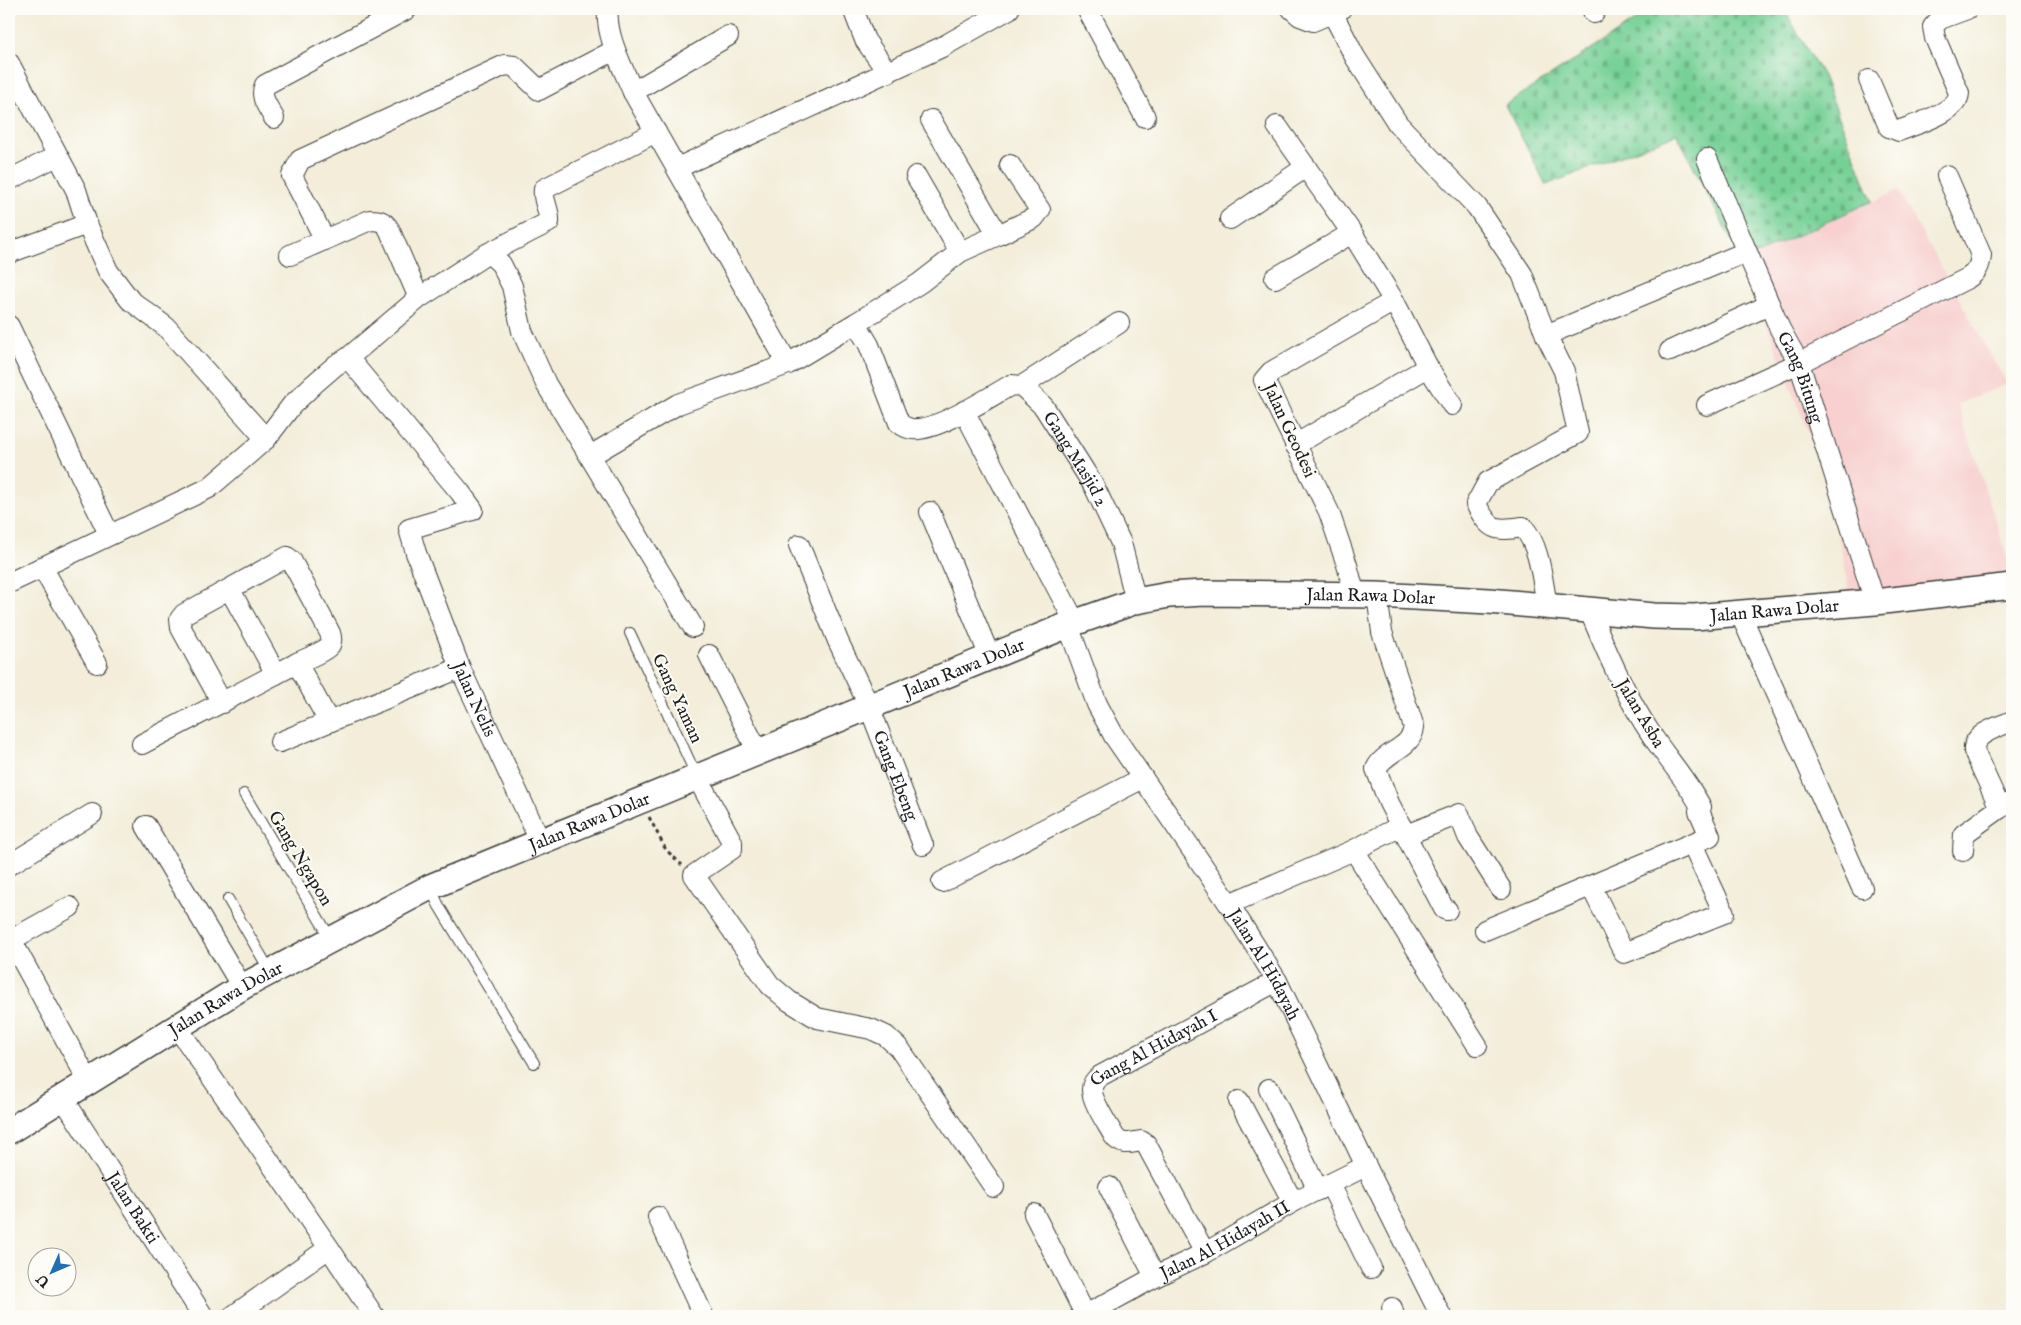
<svg xmlns="http://www.w3.org/2000/svg" width="2021" height="1325" font-family="'IM FELL English',serif">
<style>
.built{fill:#f7d0cf}
.cemetery{fill:url(#cemetery-stones);stroke:#4a765a}
.lines{fill:none;stroke-linecap:round;stroke-linejoin:round}
.service-casing{stroke:#3c3b38;stroke-width:12}
.minor-casing{stroke:#3c3b38;stroke-width:22}
.tertiary-casing{stroke:#3c3b38;stroke-width:28}
.path{stroke:#3c3b38;stroke-width:3;stroke-dasharray:4 4;stroke-linecap:butt}
.service{stroke:#fff;stroke-width:10}
.minor{stroke:#fff;stroke-width:20}
.tertiary{stroke:#fff;stroke-width:25}
.labels{text-anchor:middle;stroke-width:4;stroke-linejoin:round;paint-order:stroke}
.street-label{font-size:18px;fill:#1c1c1c;stroke:#fdfcf7}
</style>
<defs>
<pattern id="cemetery-stones" width="16" height="16" patternUnits="userSpaceOnUse" patternTransform="scale(1.25)"><rect width="16" height="16" fill="#77d197"/><path d="M2 7V4a2 2 0 0 1 4 0v3zM10 15v-3a2 2 0 0 1 4 0v3z" fill="#66b382"/></pattern>
</defs>
<rect width="100%" height="100%" fill="#fdfcf7"/>
<filter id="ink" filterUnits="userSpaceOnUse"><feTurbulence type="fractalNoise" baseFrequency=".02" numOctaves="2"/><feDisplacementMap in="SourceGraphic" scale="10" xChannelSelector="R" yChannelSelector="G"/><feConvolveMatrix kernelMatrix="1 2 1 2 8 2 1 2 1" color-interpolation-filters="sRGB"/></filter>
<filter id="wash" filterUnits="userSpaceOnUse"><feTurbulence type="fractalNoise" baseFrequency=".0096" numOctaves="4" result="noise"/><feDisplacementMap in="SourceGraphic" scale="20" xChannelSelector="R" yChannelSelector="G"/><feGaussianBlur stdDeviation="1.12" result="paint"/><feColorMatrix in="noise" values="0 0 0 0 0 0 0 0 0 0 0 0 0 0 0 0 0 1.4 0 .05"/><feComposite in="paint" operator="in"/></filter>
<g filter="url(#wash)">
<rect width="100%" height="100%" fill="#f3edd9"/>
<!-- built -->
<polygon class="built" points="1898,190 2007,384 1958,404 2012,572 2012,580 1849,591 1829,486 1742,261"/>
<!-- cemetery -->
<polygon class="cemetery" points="1653,9 1784,9 1823,76 1872,201 1742,261 1677,134 1546,185 1505,105"/>
</g>
<g filter="url(#ink)">
<g class="lines">
<!-- service casing -->
<g class="service-casing">
<g id="service">
<polyline points="630,633 697,777"/>
<polyline points="244,794 331,939"/>
<polyline points="430,887 439,906 534,1063"/>
<polyline points="228,899 270,971"/>
</g>
</g>
<!-- minor casing -->
<g class="minor-casing">
<g id="minor">
<path d="M608,9C605,35 623,68 633,92L788,364"/>
<polyline points="853,9 865,40 888,73"/>
<polyline points="1087,9 1145,117"/>
<polyline points="1292,9 1300,16 1313,21 1341,9"/>
<polyline points="1592,9 1594,13"/>
<path d="M1333,14L1355,57L1398,124L1477,207L1522,274L1546,335L1564,371L1578,433L1488,482L1476,504C1490,531 1495,531 1523,527C1540,546 1542,580 1547,605"/>
<polyline points="9,63 76,190 87,224 108,271 130,300 166,327 266,439"/>
<path d="M1869,80L1889,127L1899,131C1915,124 1958,113 1959,93L1935,38L1933,27L1940,19L1967,9"/>
<polyline points="633,92 728,36"/>
<path d="M274,118C268,107 259,97 265,85L407,9"/>
<polyline points="1277,126 1352,233 1394,301 1428,367 1452,405"/>
<path id="s1" d="M1707,159L1780,329L1799,363L1875,602"/>
<polyline points="677,168 942,47 1009,9"/>
<polyline points="916,176 960,252"/>
<polyline points="9,180 57,156"/>
<polyline points="1230,219 1306,167"/>
<polyline points="998,235 1034,218 1040,210 1010,165"/>
<polyline points="325,240 292,176 300,160 505,65 514,66 539,90 615,50"/>
<polyline points="9,253 87,224"/>
<polyline points="489,253 501,264 512,286 522,331 546,384 693,627"/>
<path d="M290,255L370,220C379,220 384,221 389,229L419,298"/>
<polyline points="1275,278 1352,233"/>
<polyline points="856,323 920,283 960,252 998,235 931,120"/>
<polyline points="9,326 109,534"/>
<polyline points="1546,335 1746,252"/>
<polyline points="1670,351 1769,305"/>
<path id="s2" d="M348,358L460,492L473,510L409,529L416,553L460,668L540,841"/>
<polyline points="1022,386 1119,323"/>
<path d="M1707,405L1799,363L1968,278C1977,272 1980,266 1981,255L1947,176"/>
<polyline points="964,411 1075,622"/>
<polyline points="1295,445 1428,367"/>
<path id="s3" d="M590,456L678,404L788,364L856,323L869,345L899,423C904,427 911,430 918,429C943,427 988,398 1011,385L1022,386L1044,407L1094,486L1121,543L1136,601"/>
<polyline points="930,512 990,657"/>
<path id="s4" d="M799,545L838,641L869,706L923,845"/>
<polyline points="42,567 97,663"/>
<path d="M9,583L209,488L266,439L292,405L314,384L336,365L348,358L419,298L485,255L549,222C550,210 542,200 544,189L656,132"/>
<polyline points="230,590 276,674"/>
<polyline points="1355,595 1347,565 1329,512 1264,380 1271,372 1394,301"/>
<path d="M1377,595L1382,632L1414,727C1412,749 1384,751 1376,769L1389,803L1444,909L1447,910"/>
<polyline points="1740,613 1862,888"/>
<path id="s5" d="M1068,625L1097,704L1114,736L1229,904L1277,981L1366,1166L1441,1316"/>
<polyline points="709,655 758,752"/>
<path d="M222,703L181,628L180,619L184,614L287,557L291,560L330,633C331,636 332,641 330,645C326,651 305,659 297,663"/>
<polyline points="280,742 460,668"/>
<polyline points="142,744 297,663 329,722"/>
<polyline points="697,777 732,842 732,849 694,875 770,985 789,1001 817,1018 871,1029 886,1036 899,1048 994,1187"/>
<path d="M2000,808L1974,751C1972,733 1999,727 2012,721"/>
<polyline points="146,826 242,987"/>
<polyline points="1406,835 1459,814 1468,837 1501,889"/>
<polyline points="1354,850 1477,1045"/>
<polyline points="1963,851 1964,834 2000,808 2012,802"/>
<polyline points="9,865 92,814"/>
<polyline points="942,882 1143,778"/>
<polyline points="1591,886 1624,953 1724,913 1692,844"/>
<polyline points="1229,904 1354,850 1401,826"/>
<path d="M1485,930L1710,836L1699,811L1701,807C1688,782 1669,761 1653,737C1626,697 1607,653 1589,609"/>
<polyline points="9,936 89,1082"/>
<polyline points="11,940 70,907"/>
<polyline points="177,1027 329,1248 233,1316"/>
<polyline points="1269,1089 1318,1190"/>
<path id="s6" d="M63,1098L203,1316"/>
<polyline points="1239,1101 1293,1202"/>
<polyline points="1330,1184 1371,1268"/>
<polyline points="1109,1187 1155,1277"/>
<polyline points="1034,1214 1086,1316"/>
<polyline points="658,1217 703,1315"/>
<polyline points="329,1248 374,1316"/>
<path id="s7" d="M1205,1253L1146,1144L1141,1141C1130,1143 1121,1146 1114,1136C1108,1125 1091,1100 1092,1089C1092,1083 1096,1079 1100,1076L1277,981"/>
<polyline points="1392,1308 1394,1316"/>
<path id="s8" d="M1084,1316L1155,1277L1205,1253L1293,1202L1366,1166"/>
</g>
</g>
<!-- tertiary casing -->
<g class="tertiary-casing">
<g id="tertiary">
<path id="s9" d="M9,1131L242,987L430,887L1068,625L1136,601L1169,595L1204,593L1377,595L1489,601L1654,616L1694,617L1875,602L2012,586"/>
</g>
</g>
<!-- path -->
<polyline class="path" points="649,817 666,850 682,865"/>
<!-- service -->
<use href="#service" class="service"/>
<!-- minor -->
<use href="#minor" class="minor"/>
<!-- tertiary -->
<use href="#tertiary" class="tertiary"/>
</g>
</g>
<g class="labels">
<!-- street labels -->
<g class="street-label">
<text dy="6" stroke="none"><textPath href="#s1" startOffset="238">Gang Bitung</textPath></text>
<text transform="translate(1290 430) rotate(65)" y="6">Jalan Geodesi</text>
<text dy="6" stroke="none"><textPath href="#s3" startOffset="634">Gang Masjid 2</textPath></text>
<text dy="6" stroke="none"><textPath href="#s9" startOffset="1484">Jalan Rawa Dolar</textPath></text>
<text dy="6" stroke="none"><textPath href="#s9" startOffset="1889">Jalan Rawa Dolar</textPath></text>
<text dy="6" stroke="none"><textPath href="#s9" startOffset="1064">Jalan Rawa Dolar</textPath></text>
<text transform="translate(678 698) rotate(65)" y="6">Gang Yaman</text>
<text dy="6" stroke="none"><textPath href="#s2" startOffset="446">Jalan Nelis</textPath></text>
<text transform="translate(1641 713) rotate(59)" y="6">Jalan Asba</text>
<text dy="6" stroke="none"><textPath href="#s4" startOffset="250">Gang Ebeng</textPath></text>
<text dy="6" stroke="none"><textPath href="#s9" startOffset="659">Jalan Rawa Dolar</textPath></text>
<text transform="translate(301 858) rotate(59)" y="6">Gang Ngapon</text>
<text dy="6" stroke="none"><textPath href="#s5" startOffset="394">Jalan Al Hidayah</textPath></text>
<text dy="6" stroke="none"><textPath href="#s9" startOffset="254">Jalan Rawa Dolar</textPath></text>
<text dy="6" stroke="none"><textPath href="#s7" startOffset="288">Gang Al Hidayah I</textPath></text>
<text dy="6" stroke="none"><textPath href="#s6" startOffset="130">Jalan Bakti</textPath></text>
<text dy="6" stroke="none"><textPath href="#s8" startOffset="160">Jalan Al Hidayah II</textPath></text>
</g>
</g>
<!-- margin -->
<rect width="2021" height="1325" fill="none" stroke="#fdfcf7" stroke-width="30"/>
<!-- north arrow -->
<g transform="translate(52 1272) rotate(225)"><circle r="24" fill="#fdfcf7" stroke="#a3a29f"/>
<path d="M0-4L9 19L0 12L-9 19Z" fill="#1f6fb2"/>
<text y="-8" font-size="14" font-weight="bold" text-anchor="middle" fill="#1c1c1c">U</text>
</g>
</svg>
